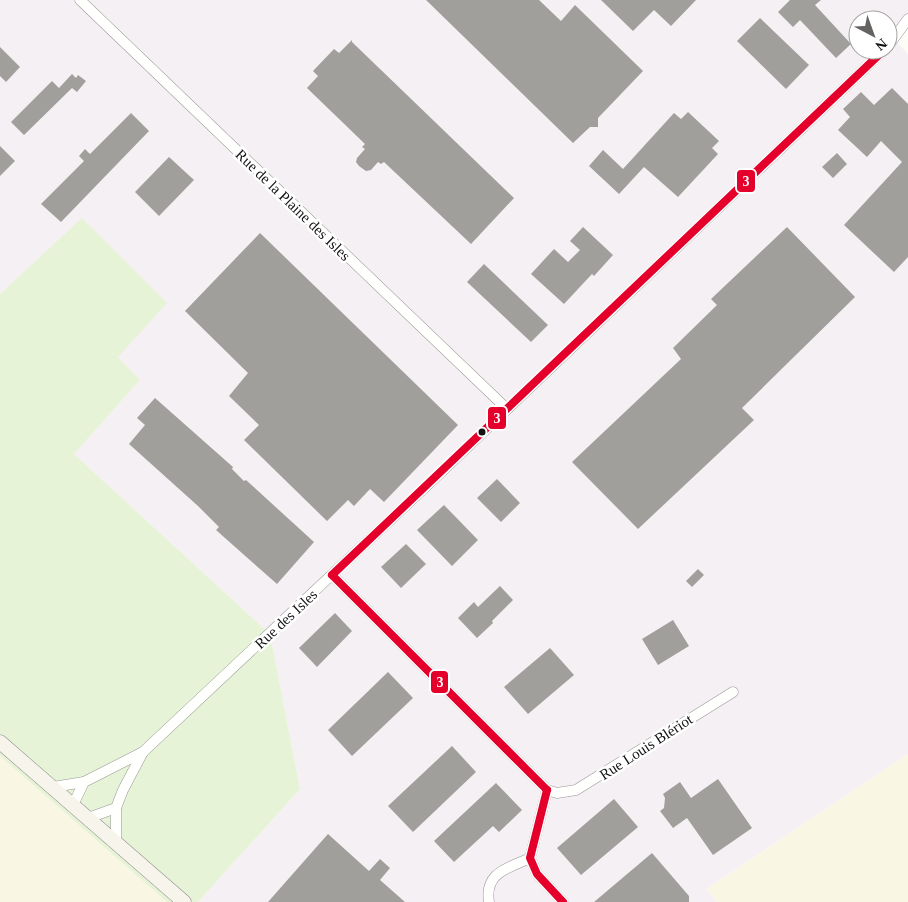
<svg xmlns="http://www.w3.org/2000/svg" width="908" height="902" font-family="'Times New Roman',serif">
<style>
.industrial{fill:#f5f0f3;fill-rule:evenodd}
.farmland{fill:#f9f7e4}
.green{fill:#e7f3d7}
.building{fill:#a19f9c}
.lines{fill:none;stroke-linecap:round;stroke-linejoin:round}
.street-casing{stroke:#979795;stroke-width:11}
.secondary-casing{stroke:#8e8d8b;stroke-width:15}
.street{stroke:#fffffe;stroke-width:10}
.secondary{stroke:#f6f4eb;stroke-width:14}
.bus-1-casing{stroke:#fff;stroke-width:11}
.bus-1{stroke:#e4002b;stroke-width:8}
.bus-dot{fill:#111;stroke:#fff;stroke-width:2}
.labels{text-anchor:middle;stroke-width:5;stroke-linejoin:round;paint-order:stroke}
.street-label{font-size:15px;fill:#111;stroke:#fff}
.line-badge{stroke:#fff;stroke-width:2}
.badge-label{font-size:14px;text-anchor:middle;font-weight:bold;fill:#fff}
</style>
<rect width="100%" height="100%" fill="#fdfcf7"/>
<!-- industrial -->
<path class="industrial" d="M0,0H908V28L895,40L908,54V754L707,889L717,902H198L300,789L270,634L74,454L140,380L118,357L82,219L0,294ZM858,20H888V50H858Z"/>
<!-- farmland -->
<g class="farmland">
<polygon points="908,754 908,902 717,902 707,889"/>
<polygon points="0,756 167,902 0,902"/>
</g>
<!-- green -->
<polygon class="green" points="82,218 167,303 118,357 140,380 74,454 270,634 300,789 198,902 167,902 0,756 0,294"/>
<!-- building -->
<g class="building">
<polygon points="426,0 539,0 561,21 575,5 643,71 598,118 598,127 590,127 573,143"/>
<polygon points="601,0 696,0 671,26 654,10 633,31"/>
<polygon points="790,0 821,0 815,5 851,44 836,58 800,20 793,27 778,12"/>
<polygon points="760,18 809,65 786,89 737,41"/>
<polygon points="352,40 352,42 514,198 471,244 384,162 381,164 378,162 371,170 366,171 359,166 356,162 357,158 365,149 362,147 365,144 307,88 318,76 313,71 334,49 339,53"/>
<polygon points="0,47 20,67 6,82 0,76"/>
<polygon points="72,74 76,78 78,75 86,81 77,92 72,88 24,135 11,122 52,81 59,88"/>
<polygon points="892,88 908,104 908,257 894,272 844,225 902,162 881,141 867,157 838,130 850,117 843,109 861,92 874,105"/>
<polygon points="688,112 719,141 712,148 718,154 678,197 644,167 619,194 589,166 603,150 623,169 674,113 681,119"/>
<polygon points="131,113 149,131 61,222 41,204 84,161 79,156 85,149 90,154"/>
<polygon points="0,146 15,161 0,176"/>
<polygon points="837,153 847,164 833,178 822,167"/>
<polygon points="169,157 194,180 159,216 135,192"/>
<polygon points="583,227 613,255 594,276 592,274 564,304 531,274 554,249 568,262 580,250 570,241"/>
<polygon points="787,227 855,297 742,408 754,420 638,529 572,462 681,359 673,348 717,305 711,299"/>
<polygon points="260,233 458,425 384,502 370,489 354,506 348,500 327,521 244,440 259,425 229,396 248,373 185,311"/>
<polygon points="484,264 548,325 531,342 467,282"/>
<polygon points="155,398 233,467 232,469 244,481 246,480 314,542 277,584 216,530 219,527 198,506 129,444 145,425 137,418"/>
<polygon points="497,479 520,503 501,522 477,498"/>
<polygon points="444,505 478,540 452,566 417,530"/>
<polygon points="406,544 426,564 401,588 381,567"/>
<polygon points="698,569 704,575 692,587 686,581"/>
<polygon points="500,586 513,600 492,621 493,623 477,638 458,618 474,602 478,607"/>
<polygon points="335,613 352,631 317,667 299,648"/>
<polygon points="673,620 689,646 658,665 642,639"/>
<polygon points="550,648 574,675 528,714 504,687"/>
<polygon points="388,672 413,698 352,756 328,730"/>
<polygon points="452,746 476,772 413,832 388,806"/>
<polygon points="718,779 752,828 713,855 687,818 673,828 660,811 664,808 665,798 663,794 680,782 691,798"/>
<polygon points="496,783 522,810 499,832 493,826 454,862 434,841"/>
<polygon points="614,799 638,827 581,875 557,848"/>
<polygon points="328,834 369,871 380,859 390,868 380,880 405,902 268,902"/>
<polygon points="652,853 689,896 689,902 594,902"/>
</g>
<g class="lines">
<!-- street casing -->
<g class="street-casing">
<g id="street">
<polyline points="80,0 507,409"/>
<polyline points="888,46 908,19"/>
<polyline points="332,575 547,790 557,793 576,790 733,692"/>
<polyline points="53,787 84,782 143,752 436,477 884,50"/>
<polyline points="547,790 530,858 537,874 563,902"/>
<polyline points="73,805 84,782"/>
<polyline points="88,818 116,808"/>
<polyline points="116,843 116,808 123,790 143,752"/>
<path d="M489,902C484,872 509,868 530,858"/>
</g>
</g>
<!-- secondary casing -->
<g class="secondary-casing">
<polyline id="secondary" points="0,742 184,902"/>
</g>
<!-- street -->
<use href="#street" class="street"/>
<!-- secondary -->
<use href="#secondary" class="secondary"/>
<!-- bus-1 casing -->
<g class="bus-1-casing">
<g id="bus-1">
<polyline points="332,575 884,50"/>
<polyline points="332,575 547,790"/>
<polyline points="547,790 530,858 537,874 563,902"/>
</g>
</g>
<!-- bus-1 -->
<use href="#bus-1" class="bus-1"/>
</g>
<!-- markers -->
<circle class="bus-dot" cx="482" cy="432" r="4.5"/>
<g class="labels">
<!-- street labels -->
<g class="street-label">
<text transform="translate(293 205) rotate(44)" y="5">Rue de la Plaine des Isles</text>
<text transform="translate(286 619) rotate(-43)" y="5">Rue des Isles</text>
<text transform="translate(646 747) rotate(-33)" y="5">Rue Louis Blériot</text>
</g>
</g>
<g class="line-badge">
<rect x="736" y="169" width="20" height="24" rx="5" fill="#e4002b"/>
<rect x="487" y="406" width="20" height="24" rx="5" fill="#e4002b"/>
<rect x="430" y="670" width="19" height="24" rx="5" fill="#e4002b"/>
</g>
<g class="badge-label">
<text x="746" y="186">3</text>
<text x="497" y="423">3</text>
<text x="440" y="687">3</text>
</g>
<!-- north arrow -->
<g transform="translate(873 35) rotate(139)"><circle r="24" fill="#ffffff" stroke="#a0a0a0"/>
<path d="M0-4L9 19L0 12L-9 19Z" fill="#646362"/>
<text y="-8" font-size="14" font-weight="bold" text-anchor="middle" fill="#111111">N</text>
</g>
</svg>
